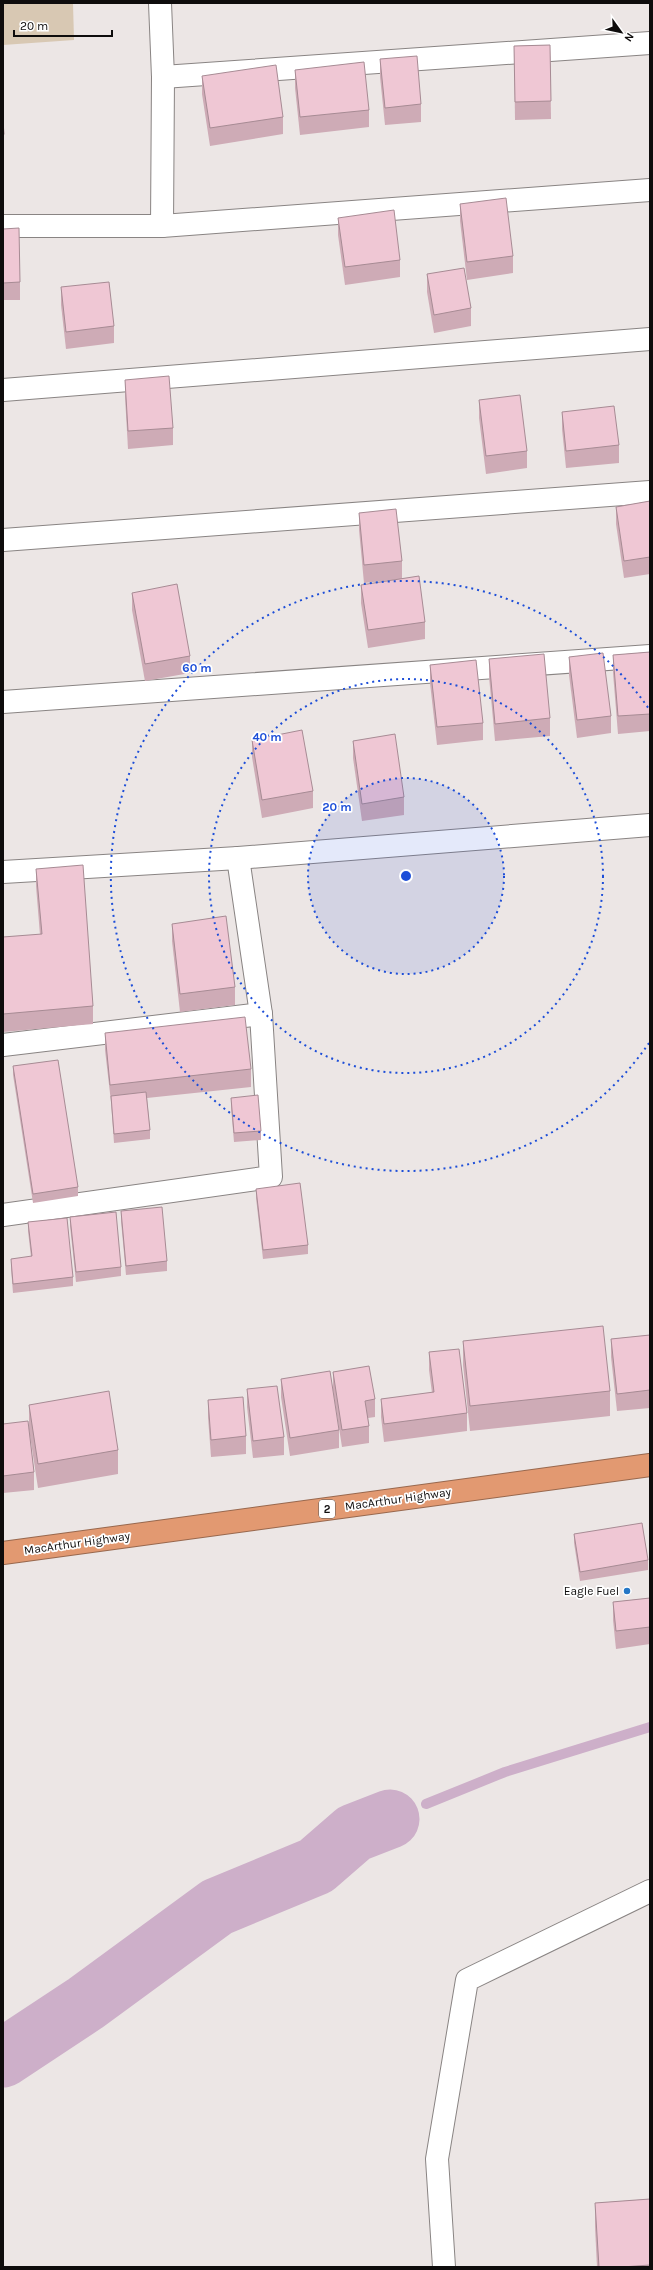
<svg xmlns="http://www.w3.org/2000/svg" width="653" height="2270" font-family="Karla,sans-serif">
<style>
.green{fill:#d8c8b3}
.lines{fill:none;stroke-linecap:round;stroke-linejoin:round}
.stream{stroke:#cdafc9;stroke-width:10}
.river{stroke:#cdafc9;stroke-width:59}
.minor-casing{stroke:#898483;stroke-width:24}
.highway-casing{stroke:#98684e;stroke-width:24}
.minor{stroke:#fff;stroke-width:22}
.highway{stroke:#e29971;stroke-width:22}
.wall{fill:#ceabb6}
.shaded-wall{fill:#a78b94}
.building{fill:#efc7d4;stroke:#a78b94}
.ring{fill:none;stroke:#1d4ed8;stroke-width:2;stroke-dasharray:2 4}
.poi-dot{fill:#2577c6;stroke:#fff;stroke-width:1.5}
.labels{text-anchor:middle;stroke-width:3.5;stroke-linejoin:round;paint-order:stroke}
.shield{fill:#fff;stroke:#565555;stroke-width:1}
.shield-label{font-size:11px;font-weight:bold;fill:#0e0c0c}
.street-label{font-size:12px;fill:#0e0c0c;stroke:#fff}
.poi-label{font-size:12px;fill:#0e0c0c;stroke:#fff;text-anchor:end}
.centre{fill:#1d4ed8;stroke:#fff;stroke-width:2}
.ring-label{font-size:12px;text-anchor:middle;font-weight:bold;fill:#1d4ed8;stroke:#fff;stroke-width:3.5;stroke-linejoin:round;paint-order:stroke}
</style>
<rect width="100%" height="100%" fill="#ece6e5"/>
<!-- green -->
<polygon class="green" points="3,3 73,3 74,40 3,45"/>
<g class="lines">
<!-- stream -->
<polyline class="stream" points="426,1804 505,1772 650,1727"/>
<!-- river -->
<polyline class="river" points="3,2058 86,2003 217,1907 316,1866 354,1833 390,1819"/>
<!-- minor casing -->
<g class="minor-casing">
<g id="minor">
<polyline points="160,3 163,77 162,226"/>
<polyline points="163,77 650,43"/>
<polyline points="3,226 162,226 650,190"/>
<polyline points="3,390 650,339"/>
<polyline points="3,540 650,492"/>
<polyline points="3,702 650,656"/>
<polyline points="3,872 238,858 650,825"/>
<polyline points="3,1045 261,1014"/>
<polyline points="3,1215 271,1177 261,1014 238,858"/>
<polyline points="444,2267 437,2159 467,1980 650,1891"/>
</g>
</g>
<!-- highway casing -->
<g class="highway-casing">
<polyline id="highway" points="3,1553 650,1465"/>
</g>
<!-- minor -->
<use href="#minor" class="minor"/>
<!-- highway -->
<use href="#highway" class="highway"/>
</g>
<!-- wall -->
<g class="wall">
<polygon points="550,45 551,119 515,120 514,46"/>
<polygon points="380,59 421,104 421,122 385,125 380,77"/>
<polygon points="295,70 369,110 369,127 300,135 295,88"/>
<polygon points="202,76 283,117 283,134 210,146 202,94"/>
<polygon points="460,204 513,256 513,273 467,280 460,221"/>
<polygon points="338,218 400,260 400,277 345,285 338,235"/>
<polygon points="3,229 20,282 20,300 3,300"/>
<polygon points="427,274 471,308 471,326 434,333 427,292"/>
<polygon points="61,287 114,326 114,343 66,349 61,305"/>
<polygon points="125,380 173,428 173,445 128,449 125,397"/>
<polygon points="479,400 527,451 527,468 486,474 479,418"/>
<polygon points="562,412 619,445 619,463 566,468 562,429"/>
<polygon points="650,501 650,574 624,578 616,524 616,507"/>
<polygon points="359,513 402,561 402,579 364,583 359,530"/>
<polygon points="361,585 425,622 425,639 368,648 361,603"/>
<polygon points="132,593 190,656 190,673 145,681 132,610"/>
<polygon points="650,652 650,731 618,734 613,673 613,655"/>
<polygon points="569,657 611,716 611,733 577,738 569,675"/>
<polygon points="489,659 550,718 550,736 495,741 489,677"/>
<polygon points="430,665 483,723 483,740 437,745 430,683"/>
<polygon points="252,740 313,791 313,808 262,818 252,757"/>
<polygon points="353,741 404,797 404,815 362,821 353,758"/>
<polygon points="36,869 93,1006 93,1024 3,1032 3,937 40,935 36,886"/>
<polygon points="172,924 235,987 235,1005 180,1012 172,941"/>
<polygon points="105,1033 251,1069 251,1087 147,1098 150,1130 150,1139 114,1143 111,1102 105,1050"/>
<polygon points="13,1066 78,1187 78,1196 33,1203 13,1075"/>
<polygon points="231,1098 261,1131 261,1140 234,1142 231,1107"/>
<polygon points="256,1189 308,1245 308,1254 263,1259 256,1198"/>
<polygon points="121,1211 167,1261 167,1271 126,1275 121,1221"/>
<polygon points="70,1217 121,1267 121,1276 76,1282 70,1226"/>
<polygon points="28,1222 73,1277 73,1286 13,1293 11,1268 11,1259 31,1257 28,1231"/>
<polygon points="650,1335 650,1408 617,1411 611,1357 611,1339"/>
<polygon points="463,1341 610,1391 610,1416 470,1431 463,1365"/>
<polygon points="429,1352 467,1413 467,1431 384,1442 381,1417 381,1399 432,1393 429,1370"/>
<polygon points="333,1372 375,1399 375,1417 368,1418 369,1426 369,1443 342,1447 333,1390"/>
<polygon points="281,1379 339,1430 339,1448 290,1456 281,1397"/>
<polygon points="247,1389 284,1437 284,1455 253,1458 247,1407"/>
<polygon points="208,1400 246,1436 246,1454 211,1457 208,1417"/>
<polygon points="29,1405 118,1450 118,1474 38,1488 29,1429 34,1472 34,1490 3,1493 3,1424 29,1428"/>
<polygon points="574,1534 648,1560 648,1570 580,1581 574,1543"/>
<polygon points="650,1598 650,1644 616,1649 613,1620 613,1602"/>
<polygon points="650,2199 650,2267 597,2267 595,2227 595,2203"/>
</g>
<!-- shaded-wall -->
<polygon class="shaded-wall" points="4,134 4,152 3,153 3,136"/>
<!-- building -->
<g class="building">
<polygon points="550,45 551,101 515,102 514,46"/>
<polygon points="417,56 421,104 385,108 380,59"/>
<polygon points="364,62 369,110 300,117 295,70"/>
<polygon points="276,65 283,117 210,128 202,76"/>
<polygon points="3,122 4,134 3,136"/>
<polygon points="506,198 513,256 467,262 460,204"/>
<polygon points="394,210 400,260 345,267 338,218"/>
<polygon points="19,228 20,282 3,283 3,229"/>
<polygon points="464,268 471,308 434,315 427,274"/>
<polygon points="109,282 114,326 66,332 61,287"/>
<polygon points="169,376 173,428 128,431 125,380"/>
<polygon points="520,395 527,451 486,456 479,400"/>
<polygon points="614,406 619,445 566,451 562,412"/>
<polygon points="650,501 650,557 624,561 616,507"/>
<polygon points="396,509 402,561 364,565 359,513"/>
<polygon points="419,576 425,622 368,630 361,585"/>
<polygon points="177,584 190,656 145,664 132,593"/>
<polygon points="650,652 650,714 618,716 613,655"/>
<polygon points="603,653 611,716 577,720 569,657"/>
<polygon points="544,654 550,718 495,724 489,659"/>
<polygon points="476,660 483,723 437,727 430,665"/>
<polygon points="302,730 313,791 262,800 252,740"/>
<polygon points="395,734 404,797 362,804 353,741"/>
<polygon points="83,865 93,1006 3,1014 3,937 42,934 36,869"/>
<polygon points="226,916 235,987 180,994 172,924"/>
<polygon points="245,1017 251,1069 110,1085 105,1033"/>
<polygon points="58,1060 78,1187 33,1194 13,1066"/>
<polygon points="146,1092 150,1130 114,1134 111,1096"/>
<polygon points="258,1095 261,1131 234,1133 231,1098"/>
<polygon points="300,1183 308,1245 263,1250 256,1189"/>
<polygon points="162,1207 167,1261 126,1266 121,1211"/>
<polygon points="116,1212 121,1267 76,1272 70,1217"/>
<polygon points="67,1218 73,1277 13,1284 11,1259 32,1256 28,1222"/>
<polygon points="603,1326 610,1391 470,1406 463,1341"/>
<polygon points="650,1335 650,1390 617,1394 611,1339"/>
<polygon points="459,1349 467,1413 384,1424 381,1399 434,1392 429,1352"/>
<polygon points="369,1366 375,1399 365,1401 369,1426 342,1430 333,1372"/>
<polygon points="330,1371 339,1430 290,1438 281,1379"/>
<polygon points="277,1386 284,1437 253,1441 247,1389"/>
<polygon points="109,1391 118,1450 38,1464 29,1405"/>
<polygon points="243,1397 246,1436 211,1440 208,1400"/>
<polygon points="28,1421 34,1472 3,1476 3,1424"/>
<polygon points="642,1523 648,1560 580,1572 574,1534"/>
<polygon points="650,1598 650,1627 616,1631 613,1602"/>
<polygon points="650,2199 650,2265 622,2267 599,2267 595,2203"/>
</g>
<!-- distance rings -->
<circle cx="406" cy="876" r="98" fill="#1d4ed8" fill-opacity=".12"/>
<g class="ring">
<circle cx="406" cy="876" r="98"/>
<circle cx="406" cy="876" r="197"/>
<path d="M649 1043A295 295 0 1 1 649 709"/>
</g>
<!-- markers -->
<circle class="poi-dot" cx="627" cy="1591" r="4"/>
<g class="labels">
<!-- shield labels -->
<rect class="shield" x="319" y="1500" width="16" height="18" rx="3"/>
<g class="shield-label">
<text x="327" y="1513">2</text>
</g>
<!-- street labels -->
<g class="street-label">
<text transform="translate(398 1499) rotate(-8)" y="4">MacArthur Highway</text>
<text transform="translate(77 1543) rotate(-8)" y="4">MacArthur Highway</text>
</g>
<!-- poi labels -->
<g class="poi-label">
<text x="619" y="1595">Eagle Fuel</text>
</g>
</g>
<circle cx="406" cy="876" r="6" class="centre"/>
<g class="ring-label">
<text x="197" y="672">60 m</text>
<text x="267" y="741">40 m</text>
<text x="337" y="811">20 m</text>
</g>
<!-- border -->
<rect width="653" height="2270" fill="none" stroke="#0e0c0c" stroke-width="8"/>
<!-- north arrow -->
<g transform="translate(621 32) rotate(123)" stroke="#ffffff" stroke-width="3" paint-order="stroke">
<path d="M0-3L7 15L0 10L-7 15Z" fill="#0e0c0c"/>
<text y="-6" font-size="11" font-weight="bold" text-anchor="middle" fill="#0e0c0c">N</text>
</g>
<!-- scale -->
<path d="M14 30v6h98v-6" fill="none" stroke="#0e0c0c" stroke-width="2"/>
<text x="20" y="30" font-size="12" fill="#0e0c0c" stroke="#ffffff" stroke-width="3" paint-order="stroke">20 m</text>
</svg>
